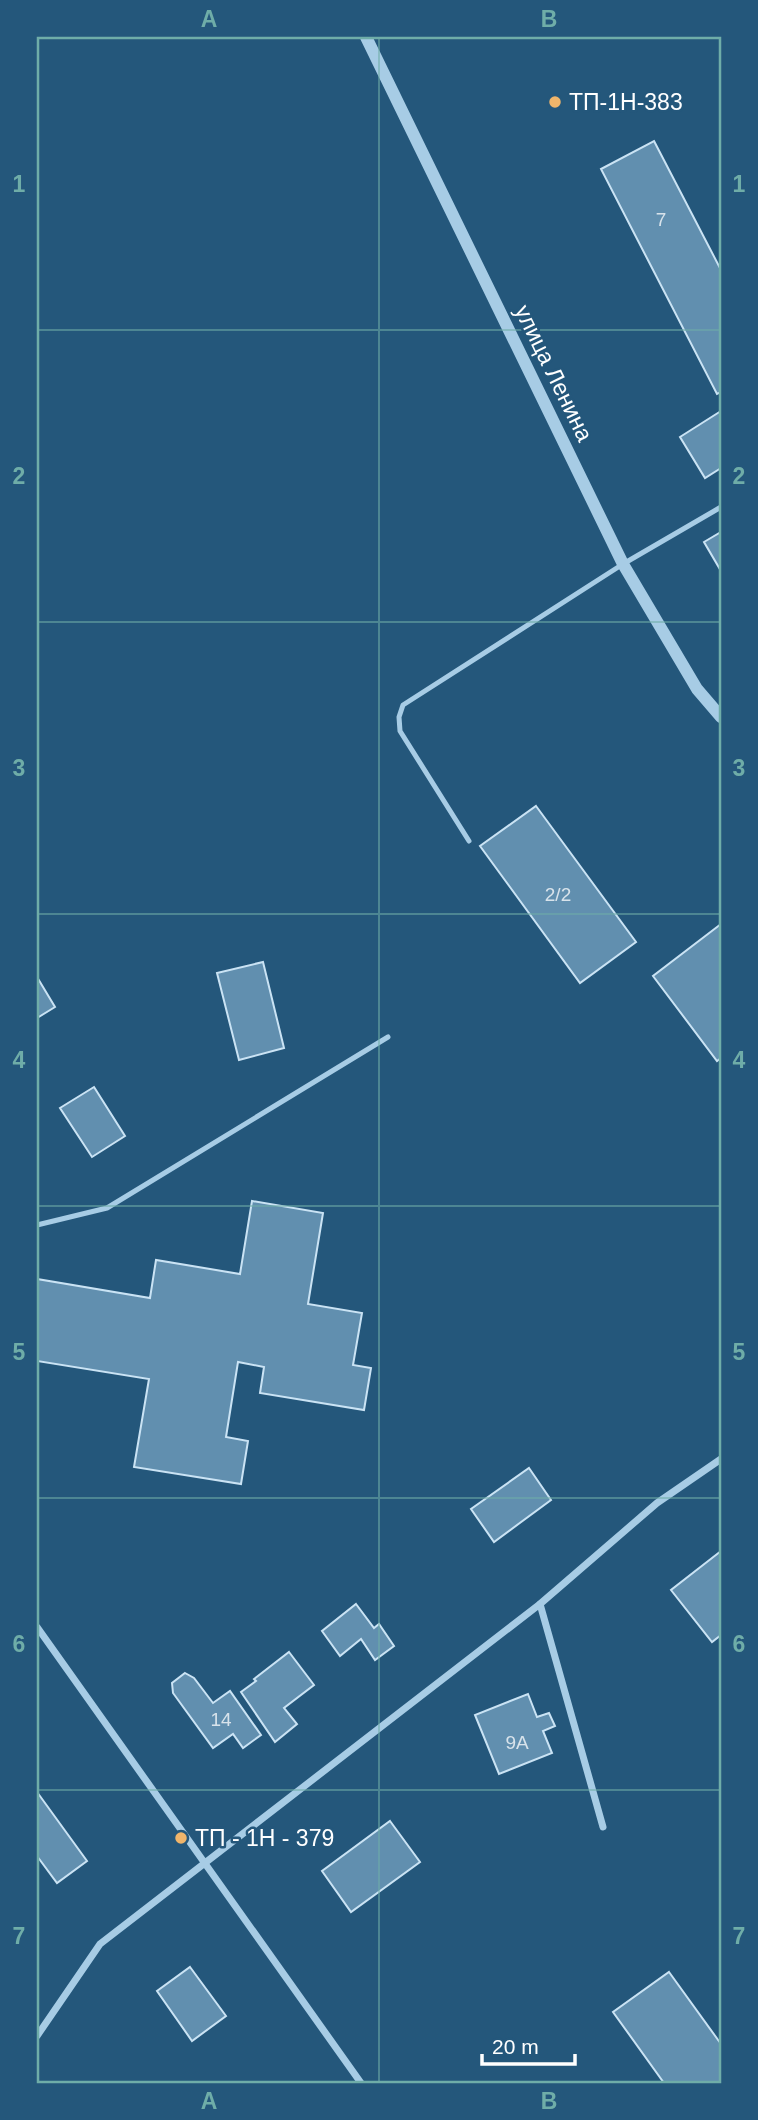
<svg xmlns="http://www.w3.org/2000/svg" width="758" height="2120" font-family="Arial,sans-serif">
<style>
.building{fill:#618faf;stroke:#cae3f4;stroke-width:2}
.lines{fill:none;stroke-linecap:round;stroke-linejoin:round}
.service{stroke:#a7cce5;stroke-width:5}
.minor{stroke:#a7cce5;stroke-width:7}
.tertiary{stroke:#a7cce5;stroke-width:12}
.grid{fill:none;stroke:#6fada8;stroke-width:2;stroke-opacity:0.55}
.poi-dot{fill:#efb56b;stroke:#24577b;stroke-width:2.5}
.labels{text-anchor:middle;stroke-width:5;stroke-linejoin:round;paint-order:stroke}
.number-label{font-size:19px;fill:#d8e3eb}
.poi-label{font-size:23px;fill:#fff;stroke:#24577b;text-anchor:start}
.street-label{font-size:23px;fill:#fff;stroke:#24577b}
.neatline{fill:none;stroke:#6fada8;stroke-width:2.5}
.grid-label{font-size:23px;text-anchor:middle;font-weight:bold;fill:#6fada8}
</style>
<rect width="100%" height="100%" fill="#24577b"/>
<!-- building -->
<g class="building">
<polygon points="654,141 721,270 721,392 717,394 601,169"/>
<polygon points="721,411 721,468 705,478 680,437"/>
<polygon points="721,532 721,571 704,542"/>
<polygon points="536,806 636,942 580,983 480,846"/>
<polygon points="721,924 721,1058 717,1061 653,976"/>
<polygon points="263,962 284,1048 239,1060 217,973"/>
<polygon points="37,977 55,1007 37,1018"/>
<polygon points="94,1087 125,1136 92,1157 60,1108"/>
<polygon points="252,1201 323,1213 308,1304 362,1313 353,1365 371,1368 364,1410 260,1393 264,1367 238,1362 226,1437 248,1441 241,1484 134,1467 149,1379 37,1361 37,1279 150,1298 156,1260 240,1274"/>
<polygon points="529,1468 551,1500 494,1542 471,1509"/>
<polygon points="721,1551 721,1635 712,1642 671,1590"/>
<polygon points="356,1604 374,1628 379,1624 394,1646 375,1660 361,1639 340,1656 322,1631"/>
<polygon points="289,1652 314,1685 284,1708 297,1724 275,1742 241,1692 256,1681 254,1679"/>
<polygon points="185,1673 194,1678 213,1703 230,1691 261,1735 243,1748 233,1734 213,1748 173,1693 172,1683"/>
<polygon points="528,1694 537,1717 549,1713 555,1726 543,1731 552,1753 499,1774 475,1715"/>
<polygon points="37,1792 87,1861 57,1883 37,1856"/>
<polygon points="390,1821 420,1862 351,1912 322,1871"/>
<polygon points="190,1967 226,2016 192,2041 157,1991"/>
<polygon points="669,1972 721,2044 721,2083 664,2083 613,2012"/>
</g>
<g class="lines">
<!-- service -->
<g class="service">
<polyline points="469,841 400,731 399,717 403,705 623,564 721,507"/>
<polyline points="37,1225 107,1208 388,1037"/>
</g>
<!-- minor -->
<g class="minor">
<polyline points="540,1604 603,1827"/>
<polyline points="37,1627 361,2083"/>
<polyline points="37,2036 100,1944 540,1604 657,1503 721,1459"/>
</g>
<!-- tertiary -->
<polyline class="tertiary" points="366,37 623,564 697,689 721,717"/>
</g>
<!-- grid -->
<path class="grid" d="M379,37V2083M37,330H721M37,622H721M37,914H721M37,1206H721M37,1498H721M37,1790H721"/>
<!-- markers -->
<g class="poi-dot">
<circle cx="555" cy="102" r="7"/>
<circle cx="181" cy="1838" r="7"/>
</g>
<g class="labels">
<!-- number labels -->
<g class="number-label">
<text x="661" y="226">7</text>
<text x="558" y="901">2/2</text>
<text x="221" y="1726">14</text>
<text x="517" y="1749">9А</text>
</g>
<!-- poi labels -->
<g class="poi-label">
<text x="569" y="110">ТП-1Н-383</text>
<text x="195" y="1846">ТП - 1Н - 379</text>
</g>
<!-- street labels -->
<g class="street-label">
<text transform="translate(554 373) rotate(64)" y="8">улица Ленина</text>
</g>
</g>
<!-- border -->
<rect width="758" height="2120" fill="none" stroke="#24577b" stroke-width="77"/>
<!-- scale -->
<path d="M482 2054v10h93v-10" fill="none" stroke="#ffffff" stroke-width="3.5"/>
<text x="492" y="2054" font-size="21" fill="#ffffff" stroke="#24577b" stroke-width="5" paint-order="stroke">20 m</text>
<rect x="38" y="38" width="682" height="2044" class="neatline"/>
<g class="grid-label">
<text x="209" y="27">A</text>
<text x="549" y="27">B</text>
<text x="19" y="192">1</text>
<text x="739" y="192">1</text>
<text x="19" y="484">2</text>
<text x="739" y="484">2</text>
<text x="19" y="776">3</text>
<text x="739" y="776">3</text>
<text x="19" y="1068">4</text>
<text x="739" y="1068">4</text>
<text x="19" y="1360">5</text>
<text x="739" y="1360">5</text>
<text x="19" y="1652">6</text>
<text x="739" y="1652">6</text>
<text x="19" y="1944">7</text>
<text x="739" y="1944">7</text>
<text x="209" y="2109">A</text>
<text x="549" y="2109">B</text>
</g>
</svg>
